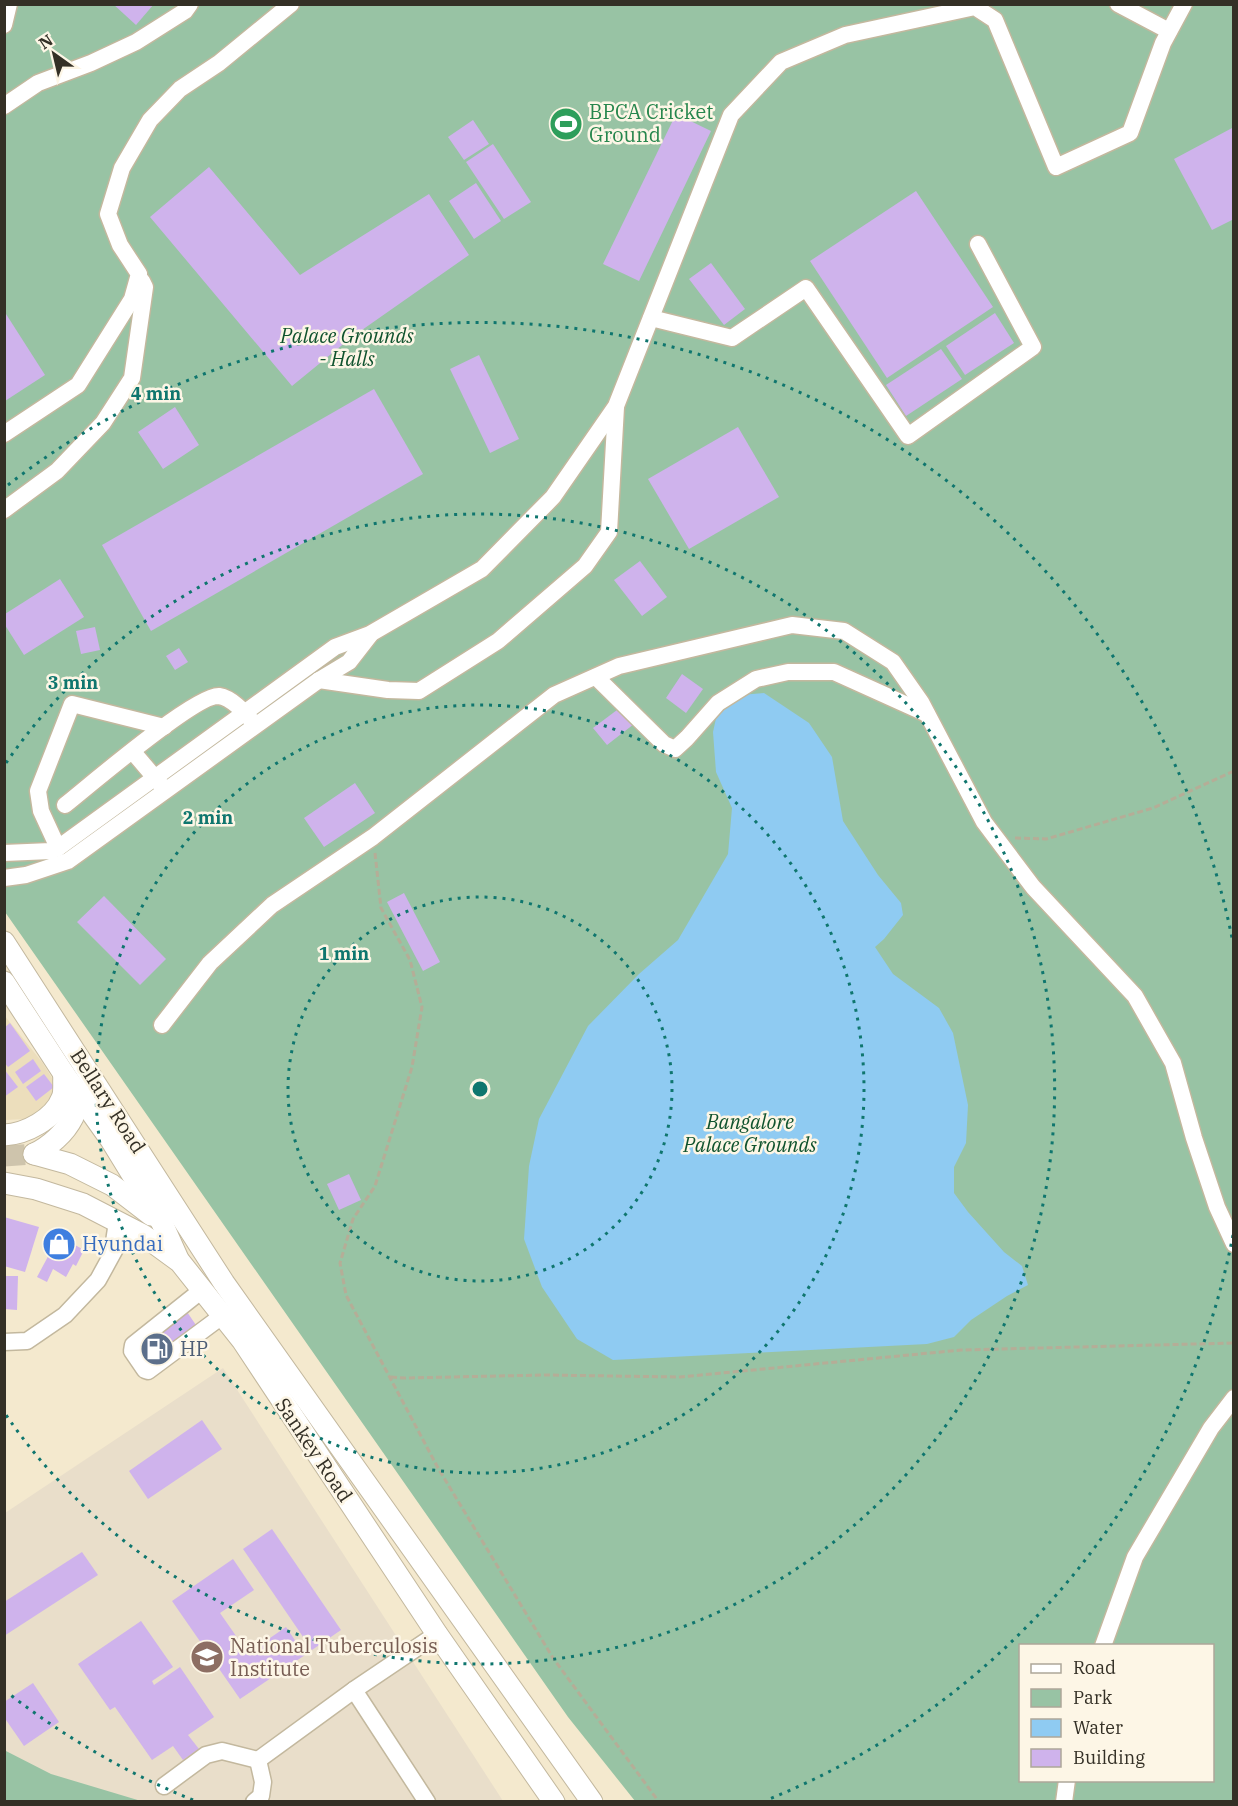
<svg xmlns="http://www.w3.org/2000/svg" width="1238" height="1806" font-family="'IBM Plex Serif',serif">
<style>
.built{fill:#ecdebc}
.education{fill:#e9deca}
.green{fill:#98c3a4;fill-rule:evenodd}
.water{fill:#8fcbf2}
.building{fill:#cfb3ec}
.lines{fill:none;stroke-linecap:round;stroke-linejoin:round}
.major-tunnel{stroke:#cec4ac;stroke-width:21;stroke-dasharray:21 10;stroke-linecap:butt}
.minor-casing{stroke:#c3b89e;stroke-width:19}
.major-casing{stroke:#c3b89e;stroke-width:23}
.path{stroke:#b5ad97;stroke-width:3;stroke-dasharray:6 3;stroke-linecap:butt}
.minor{stroke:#fff;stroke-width:16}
.major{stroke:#fff;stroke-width:21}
.ring{fill:none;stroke:#0f766e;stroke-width:3;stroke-dasharray:3 6}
.labels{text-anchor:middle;stroke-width:5;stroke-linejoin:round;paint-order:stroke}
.leisure-label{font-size:20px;fill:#27864d;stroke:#fdf6e6;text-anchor:start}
.park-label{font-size:20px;font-style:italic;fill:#10532e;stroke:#fdf6e6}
.street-label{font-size:20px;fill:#343026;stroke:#fdf6e6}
.shop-label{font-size:20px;fill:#366cbe;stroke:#fdf6e6;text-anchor:start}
.service-label{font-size:20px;fill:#4e5e75;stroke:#fdf6e6;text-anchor:start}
.education-label{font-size:20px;fill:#785e54;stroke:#fdf6e6;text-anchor:start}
.centre{fill:#0f766e;stroke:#fdf6e6;stroke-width:3}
.ring-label{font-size:18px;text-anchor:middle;font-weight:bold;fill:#0f766e;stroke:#fdf6e6;stroke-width:5;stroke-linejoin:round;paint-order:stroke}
</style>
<rect width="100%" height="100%" fill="#f4e9ce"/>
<!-- built -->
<polygon class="built" points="4,1015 42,1062 60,1091 53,1102 26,1119 5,1120"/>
<!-- education -->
<polygon class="education" points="223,1368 503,1801 5,1802 5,1513"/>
<!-- green -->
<g class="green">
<path d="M4,5H1233V1801H635L568,1717L5,912ZM1020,1646H1212V1780H1020Z"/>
<polygon points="4,1750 51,1774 141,1801 5,1801"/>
</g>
<!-- water -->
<polygon class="water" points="764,693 809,723 832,757 843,821 878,875 901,903 903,915 884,939 875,947 893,974 939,1008 953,1033 968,1105 966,1143 954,1167 954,1193 968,1212 1004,1252 1022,1266 1028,1285 1007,1296 971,1320 954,1337 927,1344 613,1360 577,1339 542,1287 524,1239 529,1166 539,1119 588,1026 639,974 678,940 728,854 732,808 716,772 713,732 717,714 741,695"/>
<!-- building -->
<g class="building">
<polygon points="113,4 154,4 136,25"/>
<polygon points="676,114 711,131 639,281 603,264"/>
<polygon points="473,120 489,144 464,160 448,137"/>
<polygon points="1234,127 1234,219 1212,230 1174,159"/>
<polygon points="493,144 531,202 504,219 466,162"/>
<polygon points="209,167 300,275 429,194 469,255 352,337 292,386 150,217"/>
<polygon points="476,183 501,221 474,239 449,201"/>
<polygon points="916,191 993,307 887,378 810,261"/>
<polygon points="711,263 745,309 724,325 689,279"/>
<polygon points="995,313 1014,343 965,375 946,346"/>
<polygon points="6,314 45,375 5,401 5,315"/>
<polygon points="941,349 962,379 906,416 886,385"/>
<polygon points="479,355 519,439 490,453 450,369"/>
<polygon points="374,389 423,474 151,631 102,545"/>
<polygon points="175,407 199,445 163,469 138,432"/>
<polygon points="738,427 779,497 689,549 648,479"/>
<polygon points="640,561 667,597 642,616 614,580"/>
<polygon points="60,579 84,617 24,655 5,625 5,614"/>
<polygon points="95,627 100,650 81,654 76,631"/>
<polygon points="179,648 188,662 175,670 166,656"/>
<polygon points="682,674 703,689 686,713 666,698"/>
<polygon points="621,707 634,724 607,745 593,728"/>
<polygon points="355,783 375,813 324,847 304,818"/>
<polygon points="404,893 440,962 423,971 387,902"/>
<polygon points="104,896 166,959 140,985 77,922"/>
<polygon points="10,1023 30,1051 8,1067 4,1062 4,1028"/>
<polygon points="33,1059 41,1071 23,1084 15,1072"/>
<polygon points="4,1069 18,1087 4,1097"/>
<polygon points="44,1074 54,1087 36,1101 26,1087"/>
<polygon points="349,1174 361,1200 339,1210 327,1184"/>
<polygon points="4,1217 39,1227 25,1272 4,1266"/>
<polygon points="59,1236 84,1250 76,1266 73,1264 66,1277 53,1269 47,1282 37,1277"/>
<polygon points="4,1276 18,1276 17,1310 4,1309"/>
<polygon points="185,1309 198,1328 149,1364 135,1346"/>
<polygon points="202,1420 222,1449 148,1499 129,1471"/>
<polygon points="272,1529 341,1630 312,1650 243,1549"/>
<polygon points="82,1552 98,1575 4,1636 4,1602"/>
<polygon points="233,1559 254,1590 220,1613 248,1653 286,1627 305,1655 240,1699 172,1601"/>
<polygon points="141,1621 173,1667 152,1681 154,1685 180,1667 214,1717 188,1735 199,1749 183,1760 173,1746 152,1760 115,1707 110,1710 78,1664"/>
<polygon points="33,1683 59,1722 24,1746 4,1717 4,1702"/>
</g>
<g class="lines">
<!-- major-tunnel -->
<polyline class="major-tunnel" points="4,1156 34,1154"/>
<!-- minor casing -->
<g class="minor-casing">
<g id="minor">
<polyline points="1118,4 1169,31"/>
<polyline points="4,25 9,4"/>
<polyline points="4,106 38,83 91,63 136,42 185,11 190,4"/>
<polyline points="651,318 732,338 806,288 908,436 1033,347 978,244"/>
<polyline points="4,434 78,385 132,299 139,274 120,245 108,214 122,168 150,120 180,89 219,63 291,4"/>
<polyline points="4,510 57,471 103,423 132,378 145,287 142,281"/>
<polyline points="596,677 664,744 675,749 687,738 718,703 756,679 788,672 834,672 927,714"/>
<polyline points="319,680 388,690 419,691 498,641 585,566 609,532 616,407"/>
<polyline points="133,752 162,786"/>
<path d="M65,805C89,786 196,694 219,696C232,698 244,712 252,721"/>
<polyline points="58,848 41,811 38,791 72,704 164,727"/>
<polyline points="4,853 51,851 58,848 335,647 370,634 482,569 553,497 616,406 731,115 781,62 845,35 975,7 995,20 1056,167 1130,133 1163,43 1184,4"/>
<polyline points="4,878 26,875 68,861 319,680 349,662 370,635"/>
<polyline points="162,1025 210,963 272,905 373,837 554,695 619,666 792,625 844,631 893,662 921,702 984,822 1033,887 1135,996 1173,1063 1194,1138 1217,1207 1234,1244"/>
<polyline points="202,1290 133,1345 132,1351 145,1370 148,1371 222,1316"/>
<polyline points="4,1342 27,1341 65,1315 98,1280 115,1249 114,1242 117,1222"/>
<polyline points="1103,1646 1135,1557 1211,1428 1234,1398"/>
<polyline points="354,1690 427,1802"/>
<polyline points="164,1786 206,1755 222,1751 258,1760 354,1690 437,1634"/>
<polyline points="254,1802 261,1796 263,1782 258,1760"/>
<polyline points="1064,1802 1067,1780"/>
</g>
</g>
<!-- major casing -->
<g class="major-casing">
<g id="major">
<polyline points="4,942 224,1283 592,1802"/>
<polyline points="4,982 64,1074 111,1140 162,1223 178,1259"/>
<path d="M4,1135C26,1134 54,1119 62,1098C65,1092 63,1081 64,1074"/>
<polyline points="34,1154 70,1164 112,1185 151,1215"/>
<path d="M34,1154C49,1147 65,1133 73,1117C76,1110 76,1100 76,1093"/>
<polyline points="4,1183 36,1189 83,1204 143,1235 180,1262 242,1340 437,1634 554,1802"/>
</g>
</g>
<!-- path -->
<g class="path">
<polyline points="1015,838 1046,839 1153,808 1234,771"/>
<polyline points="375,853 381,908 410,960 422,1007 412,1067 375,1186 353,1219 340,1263 346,1295 438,1468 553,1658 659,1802"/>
<polyline points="391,1377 404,1378 545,1375 680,1377 961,1350 1234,1343"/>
</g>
<!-- minor -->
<use href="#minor" class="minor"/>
<!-- major -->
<use href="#major" class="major"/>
</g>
<!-- distance rings -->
<g class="ring">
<circle cx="480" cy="1089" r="192"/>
<circle cx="480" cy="1089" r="384"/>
<path d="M6 763A575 575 0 1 1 6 1415"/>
<path d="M1233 1235A767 767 0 0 1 767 1800M193 1800A767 767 0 0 1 8 1693M8 485A767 767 0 0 1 1233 943"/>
</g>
<!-- icons -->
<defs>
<g id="stadium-disc" transform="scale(1.725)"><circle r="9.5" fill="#2e9e5b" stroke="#fdf6e6"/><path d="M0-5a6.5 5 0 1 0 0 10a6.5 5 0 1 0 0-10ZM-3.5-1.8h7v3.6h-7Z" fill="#fff"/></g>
<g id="shop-disc" transform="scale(1.725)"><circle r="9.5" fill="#3f7fe0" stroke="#fdf6e6"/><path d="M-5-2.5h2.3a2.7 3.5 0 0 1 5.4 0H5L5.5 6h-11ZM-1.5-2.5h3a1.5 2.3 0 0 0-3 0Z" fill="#fff"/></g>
<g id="fuel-disc" transform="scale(1.725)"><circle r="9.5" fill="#5c6f8a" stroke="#fdf6e6"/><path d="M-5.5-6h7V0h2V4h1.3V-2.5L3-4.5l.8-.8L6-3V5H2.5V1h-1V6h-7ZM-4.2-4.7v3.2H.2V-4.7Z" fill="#fff"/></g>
<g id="university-disc" transform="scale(1.725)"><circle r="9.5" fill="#8d6e63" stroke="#fdf6e6"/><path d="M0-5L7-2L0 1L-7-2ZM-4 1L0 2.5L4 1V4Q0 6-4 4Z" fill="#fff"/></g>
</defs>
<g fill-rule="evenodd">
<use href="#stadium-disc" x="566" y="124"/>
<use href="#shop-disc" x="59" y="1244"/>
<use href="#fuel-disc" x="157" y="1349"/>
<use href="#university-disc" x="207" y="1657"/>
</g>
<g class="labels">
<!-- leisure labels -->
<g class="leisure-label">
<text x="589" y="119">BPCA Cricket<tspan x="589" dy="23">Ground</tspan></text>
</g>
<!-- park labels -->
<g class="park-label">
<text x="347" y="343">Palace Grounds<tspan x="347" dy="23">- Halls</tspan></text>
<text x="750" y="1129">Bangalore<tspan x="750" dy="23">Palace Grounds</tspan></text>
</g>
<!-- street labels -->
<g class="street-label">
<text transform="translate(108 1101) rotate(57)" y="7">Bellary Road</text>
<text transform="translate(314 1450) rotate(56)" y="7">Sankey Road</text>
</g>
<!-- shop labels -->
<g class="shop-label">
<text x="82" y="1251">Hyundai</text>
</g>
<!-- service labels -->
<g class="service-label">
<text x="180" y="1356">HP</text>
</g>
<!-- education labels -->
<g class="education-label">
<text x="230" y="1653">National Tuberculosis<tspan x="230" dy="23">Institute</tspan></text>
</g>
</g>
<circle cx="480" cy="1089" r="9" class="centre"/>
<g class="ring-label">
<text x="156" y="400">4 min</text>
<text x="73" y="689">3 min</text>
<text x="208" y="824">2 min</text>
<text x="344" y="960">1 min</text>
</g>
<!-- border -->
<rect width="1238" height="1806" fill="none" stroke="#343026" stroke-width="12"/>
<!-- legend -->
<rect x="1019" y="1644" width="195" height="138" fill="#fdf6e6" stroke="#ada799" stroke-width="1.5"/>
<rect x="1031" y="1664" width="30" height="9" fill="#ffffff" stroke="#ada799" stroke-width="1.5"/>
<text x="1073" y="1674" font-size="18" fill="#343026">Road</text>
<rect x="1031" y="1689" width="30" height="18" fill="#98c3a4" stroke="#ada799" stroke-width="1.5"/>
<text x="1073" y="1704" font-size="18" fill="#343026">Park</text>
<rect x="1031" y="1719" width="30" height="18" fill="#8fcbf2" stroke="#ada799" stroke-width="1.5"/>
<text x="1073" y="1734" font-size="18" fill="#343026">Water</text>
<rect x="1031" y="1749" width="30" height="18" fill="#cfb3ec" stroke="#ada799" stroke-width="1.5"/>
<text x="1073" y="1764" font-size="18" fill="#343026">Building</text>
<!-- north arrow -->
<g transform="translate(54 54) rotate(326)" stroke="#fdf6e6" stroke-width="4.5" paint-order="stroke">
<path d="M0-4.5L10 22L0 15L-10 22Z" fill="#343026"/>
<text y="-9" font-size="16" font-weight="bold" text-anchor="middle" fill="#343026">N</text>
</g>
</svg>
